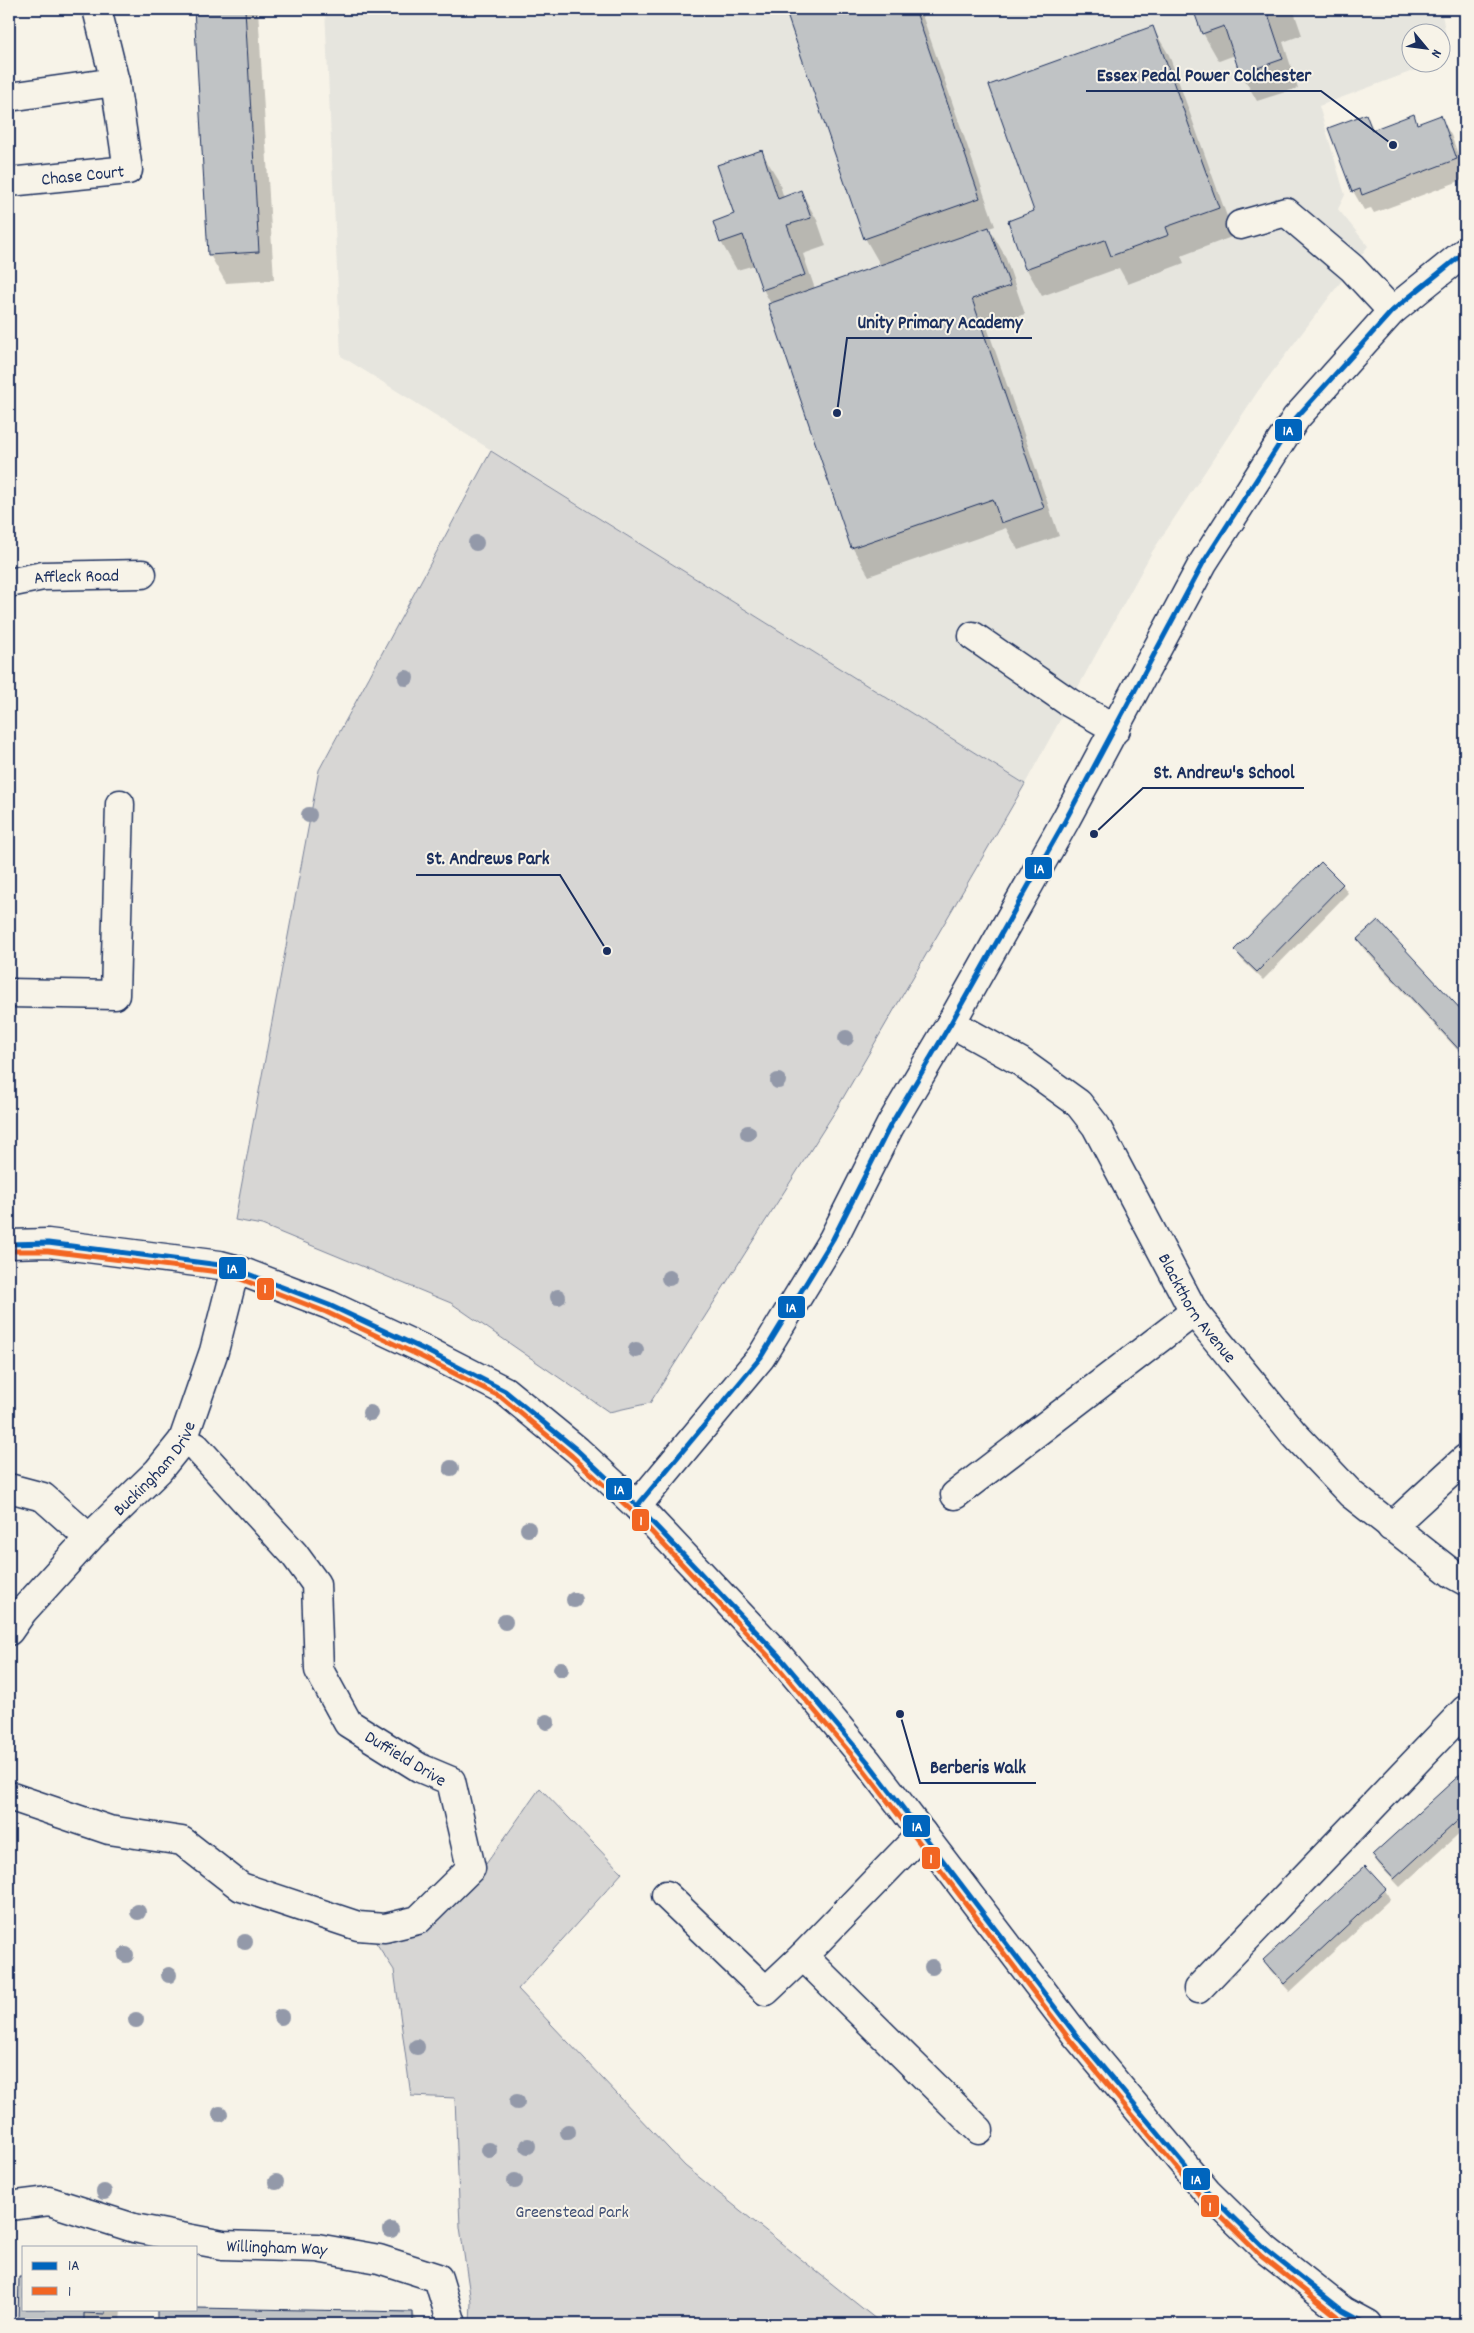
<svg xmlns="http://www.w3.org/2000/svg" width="1474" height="2333" font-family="Dekko,sans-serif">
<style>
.built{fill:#e6e5de}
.green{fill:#d7d6d4;stroke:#798299}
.shadow{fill:#0003}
.building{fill:#c0c3c5;stroke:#1b2f5e}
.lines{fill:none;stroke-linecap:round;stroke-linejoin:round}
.minor-casing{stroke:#1b2f5e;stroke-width:31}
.minor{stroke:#f7f3e8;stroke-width:28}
.bus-1-casing{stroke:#f7f3e8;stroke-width:9}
.bus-2-casing{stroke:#f7f3e8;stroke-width:9}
.bus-1{stroke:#0065bd;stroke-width:5}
.bus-2{stroke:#f26522;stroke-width:5}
.tree{fill:#9399a9}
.labels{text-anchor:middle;stroke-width:4;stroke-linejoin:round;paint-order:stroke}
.street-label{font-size:18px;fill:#1b2f5e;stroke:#f7f3e8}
.park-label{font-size:18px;fill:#415076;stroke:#f7f3e8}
.leader{fill:none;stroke:#1b2f5e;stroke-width:2}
.callout-dot{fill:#1b2f5e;stroke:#f7f3e8;stroke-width:2}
.callout-label{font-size:19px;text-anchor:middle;font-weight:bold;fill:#1b2f5e;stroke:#f7f3e8;stroke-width:4;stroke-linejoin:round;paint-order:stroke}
.line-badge{stroke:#f7f3e8;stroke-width:2}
.badge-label{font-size:14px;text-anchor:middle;font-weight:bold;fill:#fff}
</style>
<rect width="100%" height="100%" fill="#f7f3e8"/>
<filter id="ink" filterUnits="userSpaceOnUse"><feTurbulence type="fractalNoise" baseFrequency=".02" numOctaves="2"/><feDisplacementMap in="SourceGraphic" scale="10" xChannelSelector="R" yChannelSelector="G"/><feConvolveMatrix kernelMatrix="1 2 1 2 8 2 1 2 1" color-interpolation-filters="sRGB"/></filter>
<g filter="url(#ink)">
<!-- built -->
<polygon class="built" points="325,9 1441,9 1450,57 1442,60 1442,32 1412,32 1412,62 1434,63 1319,106 1345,195 1338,209 1368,246 1258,391 1152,552 1025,784 341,356"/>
<!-- green -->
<g class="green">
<polygon points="491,451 1025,784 836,1110 650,1403 609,1412 451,1303 262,1225 235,1220 319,770"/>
<polygon points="540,1788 622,1873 518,1989 685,2166 882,2324 470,2324 471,2302 460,2227 455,2098 411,2096 394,1970 369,1932 432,1919 486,1864"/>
</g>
<!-- shadow -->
<g class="shadow">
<polygon points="195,9 258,9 274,280 226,283 210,255"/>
<polygon points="786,9 920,9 995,226 989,228 1005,256 1025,314 987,327 1059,536 1018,550 1006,528 869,576 852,547 771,304 763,289 755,265 737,270 721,242 735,215 761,151 778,179 784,198 801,192 817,220 826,246 803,254 815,289 881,266 865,238"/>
<polygon points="1195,9 1293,9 1302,35 1283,42 1298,88 1257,101 1241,73 1235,55 1219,61 1203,33"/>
<polygon points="1152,27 1169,55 1234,236 1181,256 1184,263 1128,284 1119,268 1042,296 1026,268 1036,212"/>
<polygon points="1366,116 1374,130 1413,116 1418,124 1440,117 1451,135 1465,173 1465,179 1374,213 1371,208 1364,210 1353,191"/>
<polygon points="1342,884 1348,893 1263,980 1241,959 1236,950"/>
<polygon points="1378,921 1465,1016 1465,1058 1363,948 1358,939"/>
<polygon points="1464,1773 1465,1828 1400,1887 1379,1865 1373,1856"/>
<polygon points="1385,1890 1390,1899 1290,1992 1270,1970 1264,1961"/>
<polygon points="24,2309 121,2309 120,2324 22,2324 19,2319"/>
<polygon points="158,2309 413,2313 419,2324 158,2324"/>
</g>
<!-- building -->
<g class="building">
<polygon points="194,9 245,9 259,252 208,255"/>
<polygon points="785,9 915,9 980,198 864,239"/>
<polygon points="1193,9 1282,9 1268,14 1283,59 1240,74 1224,26 1202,34"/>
<polygon points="1153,26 1219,208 1166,227 1169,235 1111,256 1105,240 1025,269 1008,221 1034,211 989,85"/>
<polygon points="1366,114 1372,130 1414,114 1417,124 1441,115 1457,159 1362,195 1360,189 1352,192 1328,128"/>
<polygon points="762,150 778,199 801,190 811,218 787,225 805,275 762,290 743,235 720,243 713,222 734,214 717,165"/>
<polygon points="989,227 1010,286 972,299 1044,508 1001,523 993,499 851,548 768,304"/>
<polygon points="1321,862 1343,884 1257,972 1234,950"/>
<polygon points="1378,920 1465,1014 1465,1056 1357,939"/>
<polygon points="1464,1771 1465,1814 1394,1879 1372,1855"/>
<polygon points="1365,1866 1386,1889 1284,1984 1263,1960"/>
<polygon points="19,2277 24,2277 24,2309 105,2309 105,2314 84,2313 84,2324 43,2324 43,2320 18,2320"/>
<polygon points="196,2308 413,2312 413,2324 157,2324 157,2309"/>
</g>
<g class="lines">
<!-- minor casing -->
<g class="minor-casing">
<g id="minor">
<polyline points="9,97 115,82"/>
<path id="s1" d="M9,182L128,170L115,82L97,9"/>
<polyline points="1240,225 1286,212 1352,268 1392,311"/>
<path id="s2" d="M9,583L43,576L142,574"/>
<polyline points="973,636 1070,703 1116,729"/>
<polyline points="9,993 115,995 120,804"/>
<path id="s3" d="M951,1023L1021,1062L1078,1103L1096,1126L1194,1312L1294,1434L1351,1494L1454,1575L1465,1581"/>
<polyline points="9,1244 48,1243 220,1265 235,1269 329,1305 423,1349 505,1391 577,1450 637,1506 779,1656 867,1761 1076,2035 1207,2192 1266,2250 1343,2311 1367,2324"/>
<polyline points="9,1488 43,1497 89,1538"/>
<polyline points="955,1495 1194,1312"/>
<polyline points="637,1506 761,1357 833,1239 890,1126 951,1023 1065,821 1203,563 1296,418 1392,311 1465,252"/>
<polyline points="1391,1527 1465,1459"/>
<path id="s4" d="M9,1631L23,1611L89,1538L158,1471L183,1440L214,1351L235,1269"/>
<polyline points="9,1796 109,1830 182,1841 241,1887 358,1926 385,1928 418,1920 471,1868 451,1781 420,1768 348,1723 319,1670 316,1584 294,1554 196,1447 183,1440"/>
<polyline points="922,1833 803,1956 979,2130"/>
<polyline points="666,1895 766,1991 803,1956"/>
<polyline points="1198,1989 1465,1710"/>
<path id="s5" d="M9,2206L49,2201L134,2228L223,2245L317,2248L379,2259L438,2278L452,2324"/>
</g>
</g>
<!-- minor -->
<use href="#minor" class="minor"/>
<!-- bus-1 casing -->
<g class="bus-1-casing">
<g id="bus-1">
<polyline points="9,1244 48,1243 220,1265 235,1269 329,1305 423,1349 505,1391 577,1450 637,1506 779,1656 867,1761 1076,2035 1207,2192 1266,2250 1343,2311 1367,2324"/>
<polyline points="637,1506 761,1357 833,1239 890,1126 951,1023 1065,821 1203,563 1296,418 1392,311 1465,252"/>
</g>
</g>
<!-- bus-2 casing -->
<g class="bus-2-casing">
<polyline id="bus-2" points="9,1251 48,1251 219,1272 233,1276 326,1312 420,1356 501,1397 572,1456 632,1511 773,1661 861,1766 1070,2040 1201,2197 1261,2256 1338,2317 1352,2324"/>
</g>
<!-- bus-1 -->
<use href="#bus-1" class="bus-1"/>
<!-- bus-2 -->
<use href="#bus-2" class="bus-2"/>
</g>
<!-- trees -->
<g class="tree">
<circle cx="476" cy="543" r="8"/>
<circle cx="406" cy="678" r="8"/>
<circle cx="309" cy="815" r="8"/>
<circle cx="846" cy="1038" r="8"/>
<circle cx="778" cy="1081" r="8"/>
<circle cx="748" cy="1133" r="8"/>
<circle cx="669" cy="1278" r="8"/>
<circle cx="558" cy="1297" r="8"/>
<circle cx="636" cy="1350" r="8"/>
<circle cx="370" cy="1413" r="8"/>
<circle cx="451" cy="1468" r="8"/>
<circle cx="528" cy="1529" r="8"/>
<circle cx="574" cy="1600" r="8"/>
<circle cx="505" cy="1622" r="8"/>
<circle cx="561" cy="1669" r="8"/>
<circle cx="547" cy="1722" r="8"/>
<circle cx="138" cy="1912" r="8"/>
<circle cx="245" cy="1942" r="8"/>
<circle cx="126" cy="1955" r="8"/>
<circle cx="932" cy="1967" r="8"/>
<circle cx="169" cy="1975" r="8"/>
<circle cx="281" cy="2017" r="8"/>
<circle cx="136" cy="2020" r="8"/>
<circle cx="417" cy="2047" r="8"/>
<circle cx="517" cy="2102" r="8"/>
<circle cx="220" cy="2114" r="8"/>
<circle cx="568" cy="2132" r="8"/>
<circle cx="528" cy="2146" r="8"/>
<circle cx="489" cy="2150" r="8"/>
<circle cx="515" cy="2181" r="8"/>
<circle cx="276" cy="2182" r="8"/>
<circle cx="104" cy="2192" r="8"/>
<circle cx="391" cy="2230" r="8"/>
</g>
</g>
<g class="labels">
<!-- street labels -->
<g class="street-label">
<text dy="6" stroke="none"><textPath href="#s1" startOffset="74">Chase Court</textPath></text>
<text dy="6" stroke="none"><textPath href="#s2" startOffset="68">Affleck Road</textPath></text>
<text dy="6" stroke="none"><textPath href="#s3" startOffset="388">Blackthorn Avenue</textPath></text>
<text dy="6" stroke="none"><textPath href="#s4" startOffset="219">Buckingham Drive</textPath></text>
<text transform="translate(406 1758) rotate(31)" y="6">Duffield Drive</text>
<text dy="6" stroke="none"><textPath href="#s5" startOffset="274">Willingham Way</textPath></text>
</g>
<!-- park labels -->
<g class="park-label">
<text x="572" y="2217">Greenstead Park</text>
</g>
</g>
<!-- callouts -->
<path class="leader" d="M1393 145L1321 91H1086M837 413L847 338H1032M1094 834L1143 788H1304M607 951L560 875H416M900 1714L920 1783H1036"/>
<g class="callout-dot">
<circle cx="1393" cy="145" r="5"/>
<circle cx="837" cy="413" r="5"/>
<circle cx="1094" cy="834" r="5"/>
<circle cx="607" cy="951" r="5"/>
<circle cx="900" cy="1714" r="5"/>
</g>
<g class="callout-label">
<text x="1204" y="81">Essex Pedal Power Colchester</text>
<text x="940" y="328">Unity Primary Academy</text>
<text x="1224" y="778">St. Andrew's School</text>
<text x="488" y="864">St. Andrews Park</text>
<text x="978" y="1773">Berberis Walk</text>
</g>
<g class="line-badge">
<rect x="1274" y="418" width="29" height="24" rx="5" fill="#0065bd"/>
<rect x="1024" y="856" width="29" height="24" rx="5" fill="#0065bd"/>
<rect x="218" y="1256" width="29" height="24" rx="5" fill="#0065bd"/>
<rect x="256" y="1277" width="19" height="24" rx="5" fill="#f26522"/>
<rect x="777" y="1295" width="29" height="24" rx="5" fill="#0065bd"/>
<rect x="605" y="1477" width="28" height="24" rx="5" fill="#0065bd"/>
<rect x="631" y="1508" width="19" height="24" rx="5" fill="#f26522"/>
<rect x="902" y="1814" width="29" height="24" rx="5" fill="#0065bd"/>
<rect x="921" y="1846" width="20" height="24" rx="5" fill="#f26522"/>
<rect x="1182" y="2167" width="29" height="24" rx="5" fill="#0065bd"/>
<rect x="1200" y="2194" width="20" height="24" rx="5" fill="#f26522"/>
</g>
<g class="badge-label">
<text x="1288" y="435">1A</text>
<text x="1039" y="873">1A</text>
<text x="232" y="1273">1A</text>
<text x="265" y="1293">1</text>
<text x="791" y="1312">1A</text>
<text x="619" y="1494">1A</text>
<text x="641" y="1525">1</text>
<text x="917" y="1831">1A</text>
<text x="931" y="1863">1</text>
<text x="1196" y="2184">1A</text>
<text x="1210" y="2211">1</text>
</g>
<!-- margin -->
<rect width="1474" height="2333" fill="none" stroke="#f7f3e8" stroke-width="30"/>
<rect x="15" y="15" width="1444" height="2303" fill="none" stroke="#1b2f5e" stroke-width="2" filter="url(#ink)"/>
<!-- legend -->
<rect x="22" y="2246" width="175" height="65" fill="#f7f3e8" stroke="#9fa5b1"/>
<rect x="32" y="2262" width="25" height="8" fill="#0065bd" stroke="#9fa5b1"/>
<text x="68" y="2270" font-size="15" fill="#1b2f5e">1A</text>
<rect x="32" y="2287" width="25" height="8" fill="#f26522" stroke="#9fa5b1"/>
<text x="68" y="2296" font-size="15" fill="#1b2f5e">1</text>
<!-- north arrow -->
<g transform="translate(1426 48) rotate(119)"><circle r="24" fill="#f7f3e8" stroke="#9fa5b1"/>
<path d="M0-4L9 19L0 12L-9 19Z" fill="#1b2f5e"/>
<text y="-8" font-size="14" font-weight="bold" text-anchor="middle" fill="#1b2f5e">N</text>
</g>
</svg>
